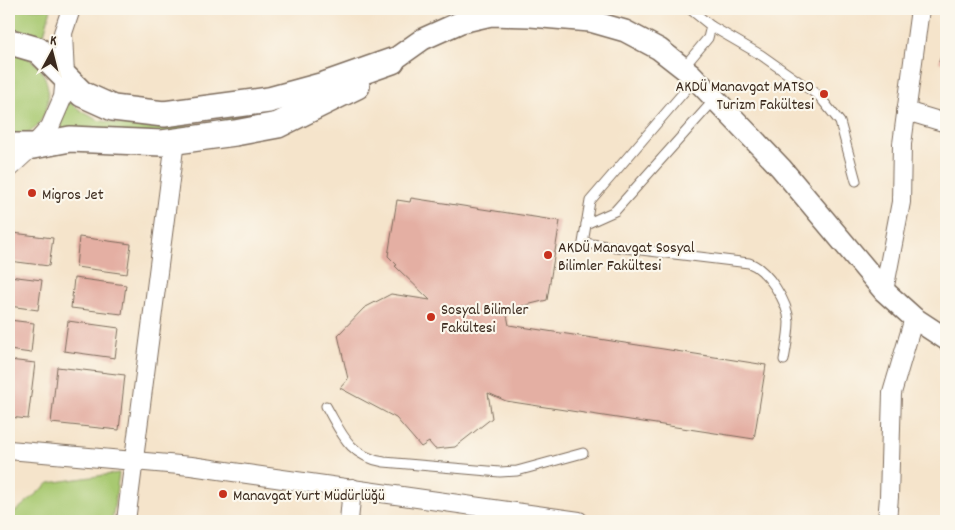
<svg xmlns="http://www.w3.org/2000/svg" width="955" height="530" font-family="Dekko,sans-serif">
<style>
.green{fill:#a8c971;stroke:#727a48}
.building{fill:#e4afa3}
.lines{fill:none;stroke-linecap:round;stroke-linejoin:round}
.service-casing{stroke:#7c6b5b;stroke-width:11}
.minor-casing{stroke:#7c6b5b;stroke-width:20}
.tertiary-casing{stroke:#7c6b5b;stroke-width:24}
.secondary-casing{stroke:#7c6b5b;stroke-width:28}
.service{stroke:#fff;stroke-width:9}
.minor{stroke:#fff;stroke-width:18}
.tertiary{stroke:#fff;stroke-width:21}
.secondary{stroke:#fff;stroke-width:25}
.poi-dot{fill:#c8321e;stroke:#fbf7ec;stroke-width:2}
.labels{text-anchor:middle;stroke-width:4.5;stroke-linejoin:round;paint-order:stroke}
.poi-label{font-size:16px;fill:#3b2a1e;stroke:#fbf7ec;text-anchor:start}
</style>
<rect width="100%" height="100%" fill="#fbf7ec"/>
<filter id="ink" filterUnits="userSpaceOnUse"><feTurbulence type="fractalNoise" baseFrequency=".02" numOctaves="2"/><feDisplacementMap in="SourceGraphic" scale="10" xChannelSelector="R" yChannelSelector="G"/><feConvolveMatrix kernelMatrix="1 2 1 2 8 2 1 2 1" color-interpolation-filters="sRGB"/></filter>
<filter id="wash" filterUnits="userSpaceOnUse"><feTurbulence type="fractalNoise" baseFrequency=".0096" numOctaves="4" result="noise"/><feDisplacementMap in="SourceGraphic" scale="20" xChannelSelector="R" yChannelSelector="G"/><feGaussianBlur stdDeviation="1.12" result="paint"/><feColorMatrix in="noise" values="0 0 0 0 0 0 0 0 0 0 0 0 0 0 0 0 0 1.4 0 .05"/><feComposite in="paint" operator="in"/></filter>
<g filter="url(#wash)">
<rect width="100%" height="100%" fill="#f5e4cb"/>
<!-- green -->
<g class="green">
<polygon points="12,9 51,9 42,41 31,33 9,28 9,13"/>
<path d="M9,51C16,54 25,56 31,60C56,77 53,119 27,134C22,137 15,138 9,140Z"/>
<polygon points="66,97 75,107 97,120 146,128 192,126 215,122 271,105 274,110 274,112 267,115 191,133 54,134"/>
<polygon points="119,473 112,521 9,521 9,517 49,483"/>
</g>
<g id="blocks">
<!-- building -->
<g class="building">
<polygon points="946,40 946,64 939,62"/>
<polygon points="411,198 560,221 547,300 506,310 509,325 766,365 754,439 506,401 488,393 492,418 455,447 435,449 429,442 421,447 396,418 340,388 348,379 338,335 364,308 391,294 430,300 395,266 397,265 388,256 397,200 410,202"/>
<polygon points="13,233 53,238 49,266 9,261 9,236"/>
<polygon points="79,237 131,244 127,274 76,267"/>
<polygon points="9,276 42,280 38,310 9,306"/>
<polygon points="74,278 126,285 122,314 71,308"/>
<polygon points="9,320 34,323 31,353 9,350"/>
<polygon points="68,321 119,328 115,358 64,351"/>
<polygon points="9,360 35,363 28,419 9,417"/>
<polygon points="57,367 125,375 119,430 51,423"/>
</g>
</g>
</g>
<g filter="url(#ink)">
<use href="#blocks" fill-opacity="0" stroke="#7c6b5b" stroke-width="1"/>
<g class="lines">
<!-- service casing -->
<g class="service-casing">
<g id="service">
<polyline points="690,9 711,26"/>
<polyline points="683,68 708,38 711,26 761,55 819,96 840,122 856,181"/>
<path d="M695,79L590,201L583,243L749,263C767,269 788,302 789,322C789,334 786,348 784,360"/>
<polyline points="586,224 615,211 715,99"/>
<path d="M326,406C342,434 349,456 384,462L500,472L517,471L583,453"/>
</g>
</g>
<!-- minor casing -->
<g class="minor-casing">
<g id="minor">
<polyline points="906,111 946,123"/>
<polyline points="9,168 33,146 50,127 63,97 65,76 63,33 71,9"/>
<polyline points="884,291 901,202 902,144 920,9"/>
<polyline points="9,450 191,466 579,521"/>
<polyline points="126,521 175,141"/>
<polyline points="349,521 352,488"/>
<polyline points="887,521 889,497 892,393 914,318"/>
</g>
</g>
<!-- tertiary casing -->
<g class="tertiary-casing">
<polyline id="tertiary" points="392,61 423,39 461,22 491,15 531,16 590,21 625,31 659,49 691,74 781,168 884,291 914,318 946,339"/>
</g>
<!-- secondary casing -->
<g class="secondary-casing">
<g id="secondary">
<polyline points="9,44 14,43 38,50 82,94 113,108 164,114 269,100 324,85 392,61"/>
<polyline points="9,146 33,146 70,139 162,143 235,133 278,125 357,86"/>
</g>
</g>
<!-- service -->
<use href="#service" class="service"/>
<!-- minor -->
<use href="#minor" class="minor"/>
<!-- tertiary -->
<use href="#tertiary" class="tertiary"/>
<!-- secondary -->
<use href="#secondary" class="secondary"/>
</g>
</g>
<!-- markers -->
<g class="poi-dot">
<circle cx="824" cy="94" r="5"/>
<circle cx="32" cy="193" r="5"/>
<circle cx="548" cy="255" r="5"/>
<circle cx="431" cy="317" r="5"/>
<circle cx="223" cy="494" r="5"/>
</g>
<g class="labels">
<!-- poi labels -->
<g class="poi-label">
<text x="814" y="91" text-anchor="end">AKDÜ Manavgat MATSO<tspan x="814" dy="18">Turizm Fakültesi</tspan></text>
<text x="42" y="199">Migros Jet</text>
<text x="558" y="252">AKDÜ Manavgat Sosyal<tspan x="558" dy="18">Bilimler Fakültesi</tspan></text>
<text x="441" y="314">Sosyal Bilimler<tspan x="441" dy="18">Fakültesi</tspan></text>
<text x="233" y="500">Manavgat Yurt Müdürlüğü</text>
</g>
</g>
<!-- margin -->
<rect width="955" height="530" fill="none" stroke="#fbf7ec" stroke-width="30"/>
<!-- north arrow -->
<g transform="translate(52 52) rotate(7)" stroke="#fbf7ec" stroke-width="4" paint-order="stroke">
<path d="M0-4L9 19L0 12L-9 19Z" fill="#3b2a1e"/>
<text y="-8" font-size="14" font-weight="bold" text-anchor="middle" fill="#3b2a1e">K</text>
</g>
</svg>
